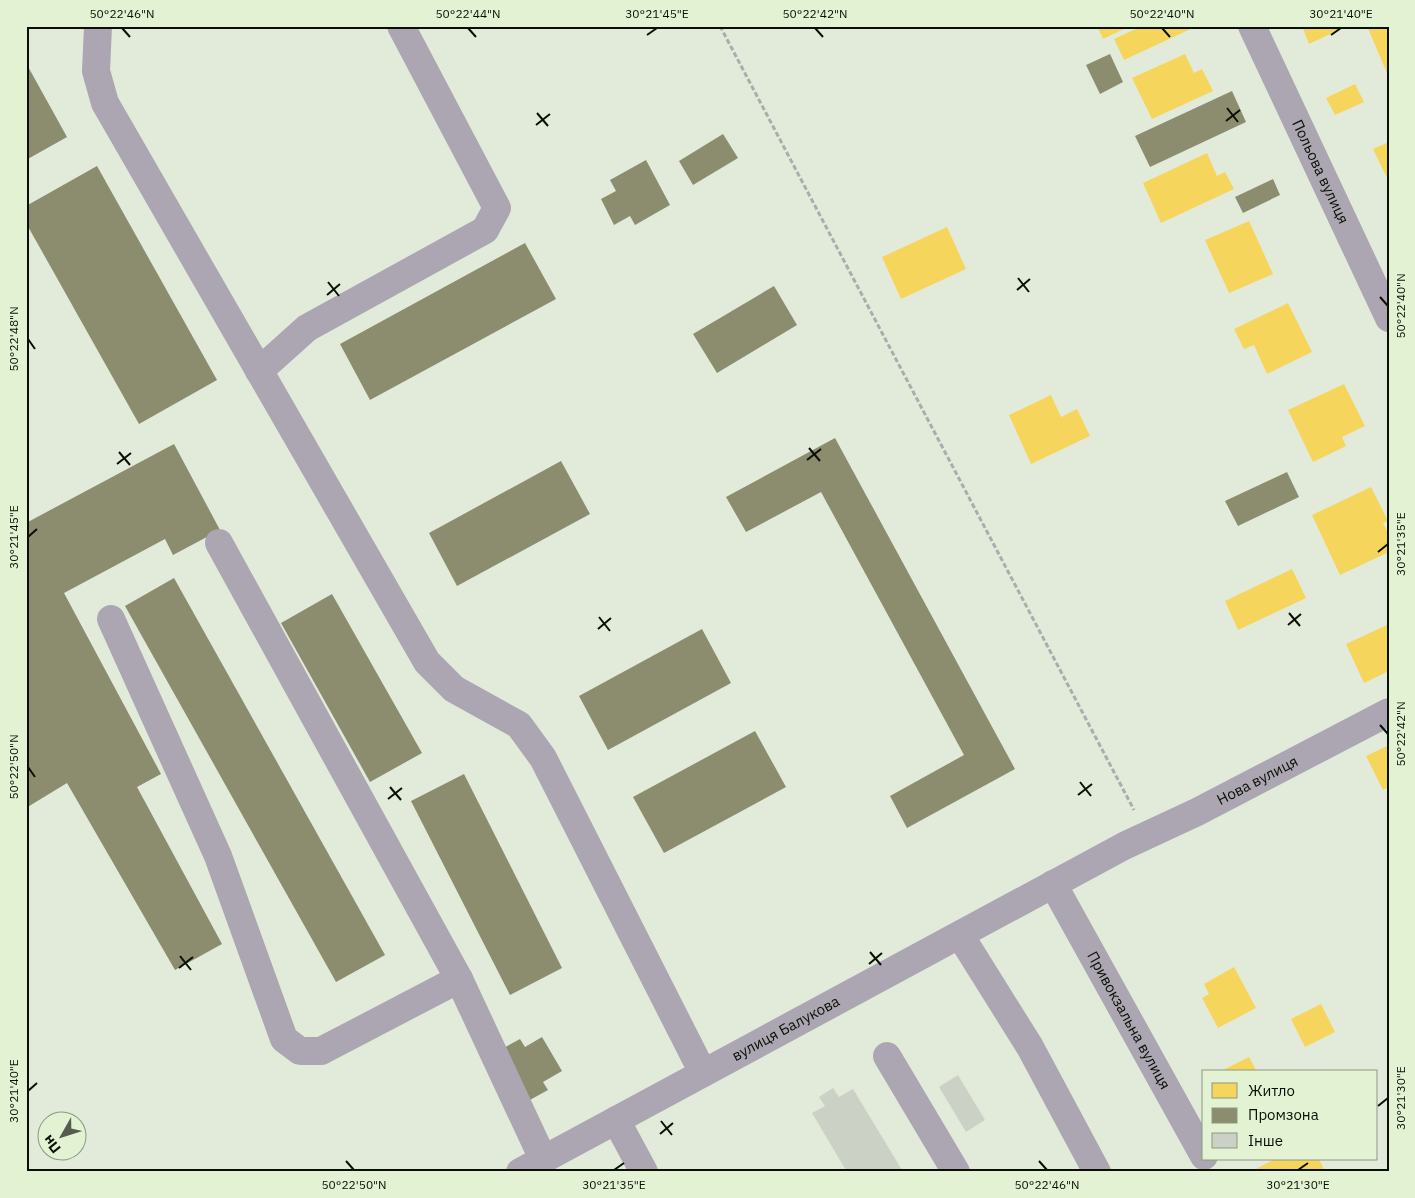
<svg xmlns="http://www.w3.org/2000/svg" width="1415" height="1198" font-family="'IBM Plex Sans',sans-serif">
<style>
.homes{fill:#f6d55c}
.industry{fill:#8c8c6e}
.building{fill:#cbd2c5}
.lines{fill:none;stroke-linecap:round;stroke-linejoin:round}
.path{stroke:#abacac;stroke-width:3;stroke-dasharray:5 2.5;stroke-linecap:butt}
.minor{stroke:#aba6b1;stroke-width:28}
.ticks{fill:none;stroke:#0b1006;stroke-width:2}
.labels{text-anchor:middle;stroke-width:5;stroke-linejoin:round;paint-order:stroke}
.street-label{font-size:15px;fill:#0b1006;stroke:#e2f2d3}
.neatline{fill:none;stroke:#0b1006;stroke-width:2}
.ticks-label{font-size:12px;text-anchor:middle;fill:#0b1006}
</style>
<rect width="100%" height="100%" fill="#e2ebda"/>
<!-- homes -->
<g class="homes">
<polygon points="1097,26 1130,26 1103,39"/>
<polygon points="1142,26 1197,26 1124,60 1114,39"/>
<polygon points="1302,26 1342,26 1343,28 1309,44"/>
<polygon points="1367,26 1389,26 1389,73 1387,73"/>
<polygon points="1185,54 1194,73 1202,69 1213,91 1152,119 1132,78"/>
<polygon points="1355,84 1364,102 1335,115 1326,98"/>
<polygon points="1389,142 1389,175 1386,176 1373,149"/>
<polygon points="1207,153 1217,176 1225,172 1234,189 1161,223 1143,183"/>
<polygon points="1249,221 1273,274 1229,293 1205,240"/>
<polygon points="947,227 966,269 901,299 882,257"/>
<polygon points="1288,303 1312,352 1267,374 1254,345 1244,349 1234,329"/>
<polygon points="1344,384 1365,426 1342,437 1346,446 1313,462 1288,410"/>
<polygon points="1051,395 1061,417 1077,409 1090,436 1031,464 1009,415"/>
<polygon points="1371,487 1388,521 1383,523 1389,535 1389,552 1340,575 1312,515"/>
<polygon points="1292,569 1306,598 1238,630 1225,601"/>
<polygon points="1389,624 1389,671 1364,683 1346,644"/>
<polygon points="1389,745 1389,787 1383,790 1366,756"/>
<polygon points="1234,967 1256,1008 1218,1028 1202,998 1209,994 1204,984"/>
<polygon points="1321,1004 1335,1032 1305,1047 1291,1019"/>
<polygon points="1249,1057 1257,1072 1219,1072"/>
<polygon points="1275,1159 1287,1159 1288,1161 1292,1159 1319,1159 1325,1172 1255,1172 1254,1170"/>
</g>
<!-- industry -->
<g class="industry">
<polygon points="1110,54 1123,82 1100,94 1086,65"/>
<polygon points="26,63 67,137 26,160"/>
<polygon points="1232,91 1246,122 1150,167 1135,136"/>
<polygon points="723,134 738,158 693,185 679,161"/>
<polygon points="646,160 670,205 635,225 630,216 614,225 601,199 616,191 610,180"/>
<polygon points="97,166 217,380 139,424 26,223 26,206"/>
<polygon points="1273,179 1280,195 1243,213 1235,197"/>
<polygon points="525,243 556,299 370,400 340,344"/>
<polygon points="774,286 797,325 717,373 693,334"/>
<polygon points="835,438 1015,769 907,828 890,796 964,755 821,492 746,532 726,497"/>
<polygon points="174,444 220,530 173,555 165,539 64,593 161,774 137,787 222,944 175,970 67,783 26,808 26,523"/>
<polygon points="561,461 590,514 457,586 429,533"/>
<polygon points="1287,472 1299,497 1238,526 1225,501"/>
<polygon points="174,578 385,955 336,982 125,606"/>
<polygon points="332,594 422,753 370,782 281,623"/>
<polygon points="702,629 731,683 608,750 579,696"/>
<polygon points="755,731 786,787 664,853 633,797"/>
<polygon points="464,774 562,968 510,995 411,801"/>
<polygon points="542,1037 562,1071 543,1082 548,1090 528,1101 500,1050 520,1039 525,1047"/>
</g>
<!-- building -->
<g class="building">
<polygon points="958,1075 985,1120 966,1132 939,1087"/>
<polygon points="833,1088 839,1097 853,1089 902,1170 899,1172 847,1172 812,1113 825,1106 819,1097"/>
</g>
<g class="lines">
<!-- path -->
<polyline class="path" points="720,26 1134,810"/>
<!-- minor -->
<g class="minor">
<polyline points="98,26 96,71 105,103 427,662 454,689 519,725 543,758 703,1073"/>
<path id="s1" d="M1252,26L1389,318"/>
<polyline points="259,371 307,328 485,230 497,208 401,26"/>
<polyline points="219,543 459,979 543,1159"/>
<polyline points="111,619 218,856 284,1039 300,1051 321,1051 459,979"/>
<path id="s2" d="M1053,884L1204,1156"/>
<polyline points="960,935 1030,1047 1097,1172"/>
<polyline points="887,1056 956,1172"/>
<polyline points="616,1120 644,1172"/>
<path id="s3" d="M520,1172L1124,846L1197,812L1389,712"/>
</g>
</g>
<!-- ticks -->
<path class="ticks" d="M122,28L130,37M468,28L476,37M815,28L823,37M1162,28L1170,37M647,35L657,28M1331,35L1341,28M1227,108L1238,122M537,113L548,126M1226,121L1240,110M536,125L550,114M1018,278L1029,292M328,282L339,296M1017,290L1030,279M327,295L340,284M1380,297L1388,306M28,339L35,349M809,448L820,461M119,452L130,465M807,460L821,449M117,464L131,453M28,537L37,529M1378,552L1388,544M1289,613L1300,626M599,617L610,631M1288,625L1301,614M598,629L611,618M1380,725L1388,734M28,767L35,777M1080,782L1091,796M390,787L401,800M1078,795L1092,784M388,799L402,788M870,952L881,965M180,956L191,970M869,964L882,953M179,968L193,957M28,1091L37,1083M1378,1106L1388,1098M661,1121L672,1135M660,1134L673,1123M346,1161L354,1170M1039,1161L1047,1170M614,1170L624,1163M1298,1170L1308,1163"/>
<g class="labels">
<!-- street labels -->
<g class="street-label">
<text dy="5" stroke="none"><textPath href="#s1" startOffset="161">Польова вулиця</textPath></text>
<text dy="5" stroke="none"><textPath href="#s3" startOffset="835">Нова вулиця</textPath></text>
<text dy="5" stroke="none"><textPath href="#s2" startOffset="156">Привокзальна вулиця</textPath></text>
<text dy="5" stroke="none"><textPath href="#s3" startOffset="302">вулиця Балукова</textPath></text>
</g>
</g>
<!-- border -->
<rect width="1415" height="1198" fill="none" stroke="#e2f2d3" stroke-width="55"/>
<!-- legend -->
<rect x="1202" y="1070" width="175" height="90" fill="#e2f2d3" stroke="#8c9881"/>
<rect x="1212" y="1083" width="25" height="15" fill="#f6d55c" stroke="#8c9881"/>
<text x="1248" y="1096" font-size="15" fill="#0b1006">Житло</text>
<rect x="1212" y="1108" width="25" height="15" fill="#8c8c6e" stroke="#8c9881"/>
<text x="1248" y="1120" font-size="15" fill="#0b1006">Промзона</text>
<rect x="1212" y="1133" width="25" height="15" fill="#cbd2c5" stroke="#8c9881"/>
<text x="1248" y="1146" font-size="15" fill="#0b1006">Інше</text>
<!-- north arrow -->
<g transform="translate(62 1136) rotate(231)"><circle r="24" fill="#e2f2d3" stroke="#8c9881"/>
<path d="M0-4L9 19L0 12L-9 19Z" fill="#565d50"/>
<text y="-8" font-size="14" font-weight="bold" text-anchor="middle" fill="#0b1006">Пн</text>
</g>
<rect x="28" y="28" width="1360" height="1142" class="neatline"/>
<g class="ticks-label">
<text x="122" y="18">50°22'46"N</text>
<text x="468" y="18">50°22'44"N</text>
<text x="657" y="18">30°21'45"E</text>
<text x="815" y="18">50°22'42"N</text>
<text x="1162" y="18">50°22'40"N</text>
<text x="1341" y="18">30°21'40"E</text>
<text transform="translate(1401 306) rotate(-90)" y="4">50°22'40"N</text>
<text transform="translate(14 339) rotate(-90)" y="4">50°22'48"N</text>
<text transform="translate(14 537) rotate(-90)" y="4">30°21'45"E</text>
<text transform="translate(1401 544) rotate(-90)" y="4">30°21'35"E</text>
<text transform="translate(1401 734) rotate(-90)" y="4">50°22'42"N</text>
<text transform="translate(14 767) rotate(-90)" y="4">50°22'50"N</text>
<text transform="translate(14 1091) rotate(-90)" y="4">30°21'40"E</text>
<text transform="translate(1401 1098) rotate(-90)" y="4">30°21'30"E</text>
<text x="354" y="1189">50°22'50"N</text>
<text x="614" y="1189">30°21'35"E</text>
<text x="1047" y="1189">50°22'46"N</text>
<text x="1298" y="1189">30°21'30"E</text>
</g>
</svg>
